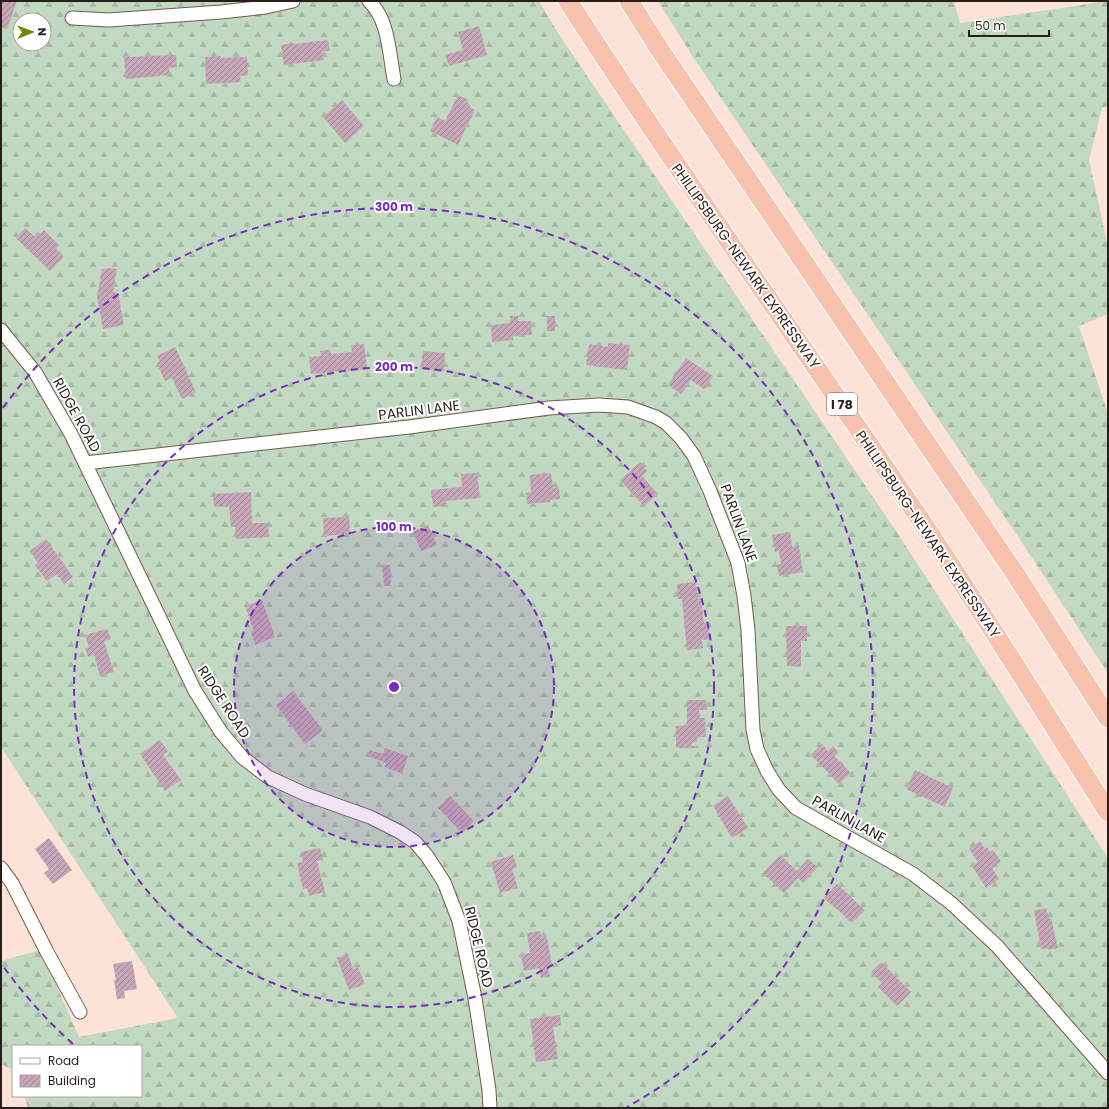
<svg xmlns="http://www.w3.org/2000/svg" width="1109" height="1109" font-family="Poppins,sans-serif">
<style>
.forest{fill:url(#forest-firs);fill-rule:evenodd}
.building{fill:url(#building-hatch)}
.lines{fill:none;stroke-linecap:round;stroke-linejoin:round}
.minor-casing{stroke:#755a4d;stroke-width:15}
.highway-casing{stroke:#fff;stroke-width:21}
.minor{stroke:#fff;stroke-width:13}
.highway{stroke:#f6c2ad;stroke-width:19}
.ring{fill:none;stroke:#7b2cbf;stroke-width:2;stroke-dasharray:7 5}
.labels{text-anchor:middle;stroke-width:4;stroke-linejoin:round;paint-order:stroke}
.shield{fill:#fff;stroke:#68615d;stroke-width:1}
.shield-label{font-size:13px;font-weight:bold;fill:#281d18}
.street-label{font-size:14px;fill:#281d18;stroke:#fff}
.centre{fill:#7b2cbf;stroke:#fff;stroke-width:2}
.ring-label{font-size:12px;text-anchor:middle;font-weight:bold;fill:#7b2cbf;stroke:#fff;stroke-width:4;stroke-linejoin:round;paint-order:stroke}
</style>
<defs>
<pattern id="forest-firs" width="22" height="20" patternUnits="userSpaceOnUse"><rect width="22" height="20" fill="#c1d9c1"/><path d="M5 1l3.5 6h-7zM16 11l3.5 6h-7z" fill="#a6baa5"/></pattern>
<pattern id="building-hatch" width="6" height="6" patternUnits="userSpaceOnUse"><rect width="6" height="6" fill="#c5a7b7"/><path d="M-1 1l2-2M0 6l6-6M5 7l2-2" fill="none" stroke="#a08794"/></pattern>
</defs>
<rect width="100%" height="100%" fill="#fce2d7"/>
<!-- forest -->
<g class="forest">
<path d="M1,1H539L558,33L896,531L1108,858V1108H28L24,1096H141V1046H13V1070L1,1064V961L41,950L79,1037L178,1018L1,747ZM20,20H44V44H20Z"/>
<polygon points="658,1 679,1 683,5 684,1 954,1 960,23 1108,1 1108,106 1102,108 1089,160 1108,247 1108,314 1079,326 1108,414 1108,673 1019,538 693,57"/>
</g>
<!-- building -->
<g class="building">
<polygon points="1,1 17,1 7,29 1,27"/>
<polygon points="479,26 487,55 449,66 445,55 463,50 458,32"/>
<polygon points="328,40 330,51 322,51 324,60 284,65 281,45 293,43 294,44"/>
<polygon points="176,55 177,67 169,68 170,75 126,79 124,57"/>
<polygon points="221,56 221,58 247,57 248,75 240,76 241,82 206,84 205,57"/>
<polygon points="458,95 468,100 466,105 475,110 458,145 430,131 437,117 445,121"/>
<polygon points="342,100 364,126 345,143 323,117"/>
<polygon points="25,228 36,238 44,230 59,245 56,249 64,257 50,271 16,238"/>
<polygon points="109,268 117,269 113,292 118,293 124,325 103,329 97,297 102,269"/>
<polygon points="510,316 518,316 518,321 531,321 532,335 513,336 513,340 492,342 491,325 510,323"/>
<rect x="547" y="316" width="8" height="15"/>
<polygon points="608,343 630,345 627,370 586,365 589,344 608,347"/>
<polygon points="364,344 367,369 311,374 309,357 321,356 320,351 330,350 331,354 352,352 351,345"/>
<polygon points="175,347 196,392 182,399 172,378 165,381 157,363 160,362 157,356"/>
<polygon points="423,351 445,353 444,371 421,369"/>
<polygon points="686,358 713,376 704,389 691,380 681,394 668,385"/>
<polygon points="640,462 647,471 642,476 658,494 644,506 620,480"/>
<polygon points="477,473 480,498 445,501 446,506 433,507 431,490 462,487 461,474"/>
<polygon points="551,473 553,488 559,487 560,499 550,500 550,502 527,504 526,493 531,492 530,475"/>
<polygon points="251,492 252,523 268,523 269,537 236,539 235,527 231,527 229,506 214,507 213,494"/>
<polygon points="349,517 350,534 324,536 323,518"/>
<polygon points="428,525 437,545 421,551 413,532"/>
<polygon points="790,532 792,547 799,546 803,572 779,576 777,565 781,564 779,551 775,552 772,535"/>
<polygon points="46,539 73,577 64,584 57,574 47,581 35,565 38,563 30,551"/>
<polygon points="382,565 390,565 391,586 384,586"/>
<polygon points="696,582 698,599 701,599 704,623 708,622 710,639 702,640 703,648 687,650 682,599 678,599 677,584"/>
<polygon points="262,600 275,637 255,645 251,632 254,631 245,606"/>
<polygon points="786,626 807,626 807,641 801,641 801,666 787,666"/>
<polygon points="107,629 111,639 104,641 114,672 100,676 94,655 88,657 85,648 89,647 85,635"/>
<polygon points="293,691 323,730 305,744 276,705"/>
<polygon points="687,700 706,700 707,710 699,710 699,718 705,718 706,737 697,737 697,742 692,742 692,746 698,746 698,748 676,748 676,726 687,725"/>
<polygon points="160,740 168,751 163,755 181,780 165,791 140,754"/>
<polygon points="822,744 828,751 833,746 838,752 834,756 851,773 839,784 811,755"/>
<polygon points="385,748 408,756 402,774 385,767 386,763 368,756 370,750 383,754"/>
<polygon points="915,770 953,788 945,807 906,789"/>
<polygon points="450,796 474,821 462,833 438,808"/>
<polygon points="728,796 748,828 732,838 713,806"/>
<polygon points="49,838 72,870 53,884 44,873 49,869 35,849"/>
<polygon points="980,841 985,849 987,847 990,852 993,850 1001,861 992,868 999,879 986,888 972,866 978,862 969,849"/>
<polygon points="320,848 323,860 317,861 325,892 309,896 307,888 303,889 297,863 303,862 301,852"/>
<polygon points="513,855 517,867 512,869 518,888 500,893 491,862"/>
<polygon points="780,855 797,871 808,859 818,867 803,883 798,878 784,893 763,873"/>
<polygon points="837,884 865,910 852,923 824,898"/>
<polygon points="1046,908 1049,919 1051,918 1058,948 1049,950 1048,948 1041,949 1034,911"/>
<polygon points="540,931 542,938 547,937 552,965 548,966 550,977 541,978 539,968 524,971 521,955 530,953 527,933"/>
<polygon points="348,954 353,969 358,967 365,984 349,990 337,958"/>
<polygon points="132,961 137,989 124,991 125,998 117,999 114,980 116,980 113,964"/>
<polygon points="881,962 911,992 897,1006 878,987 882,983 871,972"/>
<polygon points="560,1015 561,1025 553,1027 558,1059 536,1062 530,1019"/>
</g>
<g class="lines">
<!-- minor casing -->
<g class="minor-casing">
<g id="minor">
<path d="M369,1C389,20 389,53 394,79"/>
<polyline points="72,18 109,20 221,12 266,7 293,1"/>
<polyline points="1,330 35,372 71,434 195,691 221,732 242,757 268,777 305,794 370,817 400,832 415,842 427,856 444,882 459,921 475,998 489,1090 490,1108"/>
<polyline points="85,463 409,427 549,408 599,405 628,407 656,417 666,423 681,438 694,456 710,491 738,563 744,596 748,630 753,730 757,749 767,771 779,790 796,808 913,874 951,903 997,946 1108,1073"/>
<polyline points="1,868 12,883 47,952 80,1012"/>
</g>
</g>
<!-- highway casing -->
<g class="highway-casing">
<g id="highway">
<path d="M568,1C675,167 790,328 901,491C973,596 1040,705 1108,812"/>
<polyline points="629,1 660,50 1016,575 1108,718"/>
</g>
</g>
<!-- minor -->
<use href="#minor" class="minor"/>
<!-- highway -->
<use href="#highway" class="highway"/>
</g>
<!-- distance rings -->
<circle cx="394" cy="687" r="160" fill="#7b2cbf" fill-opacity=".12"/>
<g class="ring">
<circle cx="394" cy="687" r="160"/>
<circle cx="394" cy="687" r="320"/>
<path d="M73 1044A480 480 0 0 1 3 966M3 408A480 480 0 1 1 627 1107"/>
</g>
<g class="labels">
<!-- shield labels -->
<rect class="shield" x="827" y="393" width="30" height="22" rx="3"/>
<g class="shield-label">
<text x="842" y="409">I 78</text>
</g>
<!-- street labels -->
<g class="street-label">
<text transform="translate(746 266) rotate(55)" y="5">PHILLIPSBURG-NEWARK EXPRESSWAY</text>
<text transform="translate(419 410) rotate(-7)" y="5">PARLIN LANE</text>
<text transform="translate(77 415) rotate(61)" y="5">RIDGE ROAD</text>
<text transform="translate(739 523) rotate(70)" y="5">PARLIN LANE</text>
<text transform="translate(928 534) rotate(56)" y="5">PHILLIPSBURG-NEWARK EXPRESSWAY</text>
<text transform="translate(224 702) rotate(57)" y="5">RIDGE ROAD</text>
<text transform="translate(849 819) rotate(29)" y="5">PARLIN LANE</text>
<text transform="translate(479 947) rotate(77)" y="5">RIDGE ROAD</text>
</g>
</g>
<circle cx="394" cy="687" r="6" class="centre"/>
<g class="ring-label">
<text x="394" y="211">300 m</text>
<text x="394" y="371">200 m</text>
<text x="394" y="531">100 m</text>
</g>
<!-- border -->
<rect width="1109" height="1109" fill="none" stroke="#281d18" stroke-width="4"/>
<!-- legend -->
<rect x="12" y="1045" width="130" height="52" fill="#ffffff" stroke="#a9a5a3"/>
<rect x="20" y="1058" width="20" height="6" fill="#ffffff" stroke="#a9a5a3"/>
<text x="48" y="1065" font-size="12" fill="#281d18">Road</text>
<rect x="20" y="1075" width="20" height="12" fill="url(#building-hatch)" stroke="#a9a5a3"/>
<text x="48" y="1085" font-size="12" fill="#281d18">Building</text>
<!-- north arrow -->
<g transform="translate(32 32) rotate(89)"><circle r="19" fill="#ffffff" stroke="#a9a5a3"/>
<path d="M0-3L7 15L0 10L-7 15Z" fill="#738b00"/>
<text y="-6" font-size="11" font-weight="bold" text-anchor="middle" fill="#281d18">N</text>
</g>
<!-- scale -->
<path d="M969 30v6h80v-6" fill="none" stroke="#281d18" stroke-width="2"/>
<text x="975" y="30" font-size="12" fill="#281d18" stroke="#ffffff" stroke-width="3" paint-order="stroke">50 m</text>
</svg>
